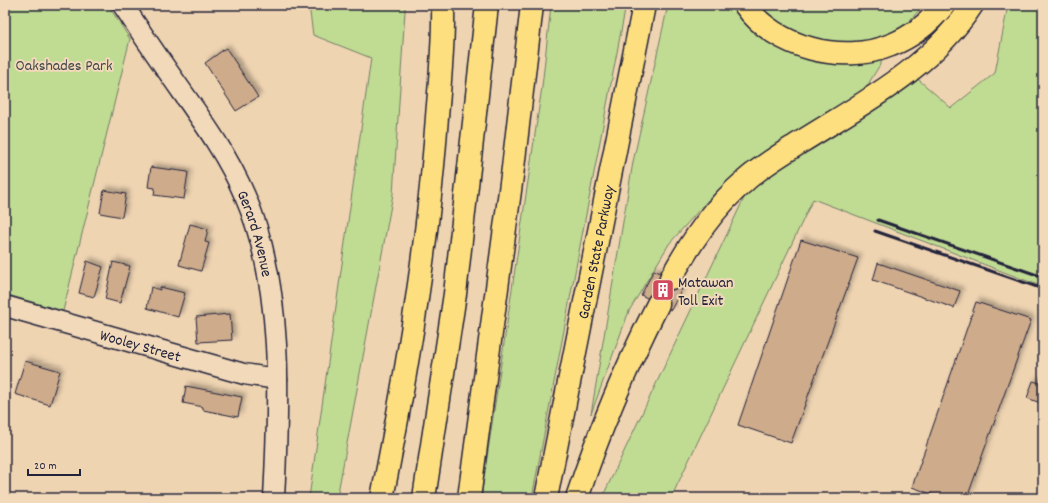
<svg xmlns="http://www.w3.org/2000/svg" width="1048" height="503" font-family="Dekko,sans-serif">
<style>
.green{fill:#c0db92;stroke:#717e66}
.building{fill:#ceab8b;stroke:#22223b;filter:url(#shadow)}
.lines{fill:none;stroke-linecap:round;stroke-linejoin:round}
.highway-tunnel{stroke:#c6b09a;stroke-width:22;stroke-dasharray:22 11;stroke-linecap:butt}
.minor-casing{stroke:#22223b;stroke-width:23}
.highway-casing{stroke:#22223b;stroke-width:25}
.minor{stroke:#f1d9b9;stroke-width:20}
.highway{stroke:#fedf80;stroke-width:22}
.rail{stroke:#22223b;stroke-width:3}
.labels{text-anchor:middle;stroke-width:4;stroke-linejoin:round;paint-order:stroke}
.park-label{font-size:16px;fill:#42474c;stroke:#f1d9b9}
.street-label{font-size:16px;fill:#22223b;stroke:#f1d9b9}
.poi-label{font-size:16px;fill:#22223b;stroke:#f1d9b9;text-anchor:start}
</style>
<defs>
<filter id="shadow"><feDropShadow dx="3.5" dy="-3.5" stdDeviation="2" flood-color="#0004"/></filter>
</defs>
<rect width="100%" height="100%" fill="#efd4b2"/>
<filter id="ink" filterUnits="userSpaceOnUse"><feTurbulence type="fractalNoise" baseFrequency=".025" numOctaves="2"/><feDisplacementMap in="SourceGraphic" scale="8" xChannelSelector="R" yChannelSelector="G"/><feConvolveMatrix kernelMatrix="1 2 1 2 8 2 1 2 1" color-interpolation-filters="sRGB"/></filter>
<g filter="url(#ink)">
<!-- green -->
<g class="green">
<polygon points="5,5 108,5 130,39 63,311 5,294"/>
<polygon points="309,5 405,5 405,11 393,194 337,498 309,498 371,58 313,35"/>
<polygon points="551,5 626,5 532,498 481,498 542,87"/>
<polygon points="668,5 924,5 901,30 864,91 738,171 707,201 669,244 629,311 591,414 633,162"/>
<polygon points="1008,5 1043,5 1043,287 813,199 671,498 602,498 753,179 911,73 951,108 995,73"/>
</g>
<!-- building -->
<g class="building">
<polygon points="226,48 258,97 236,111 205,63"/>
<polygon points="151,167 188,172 184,199 154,195 155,188 148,187"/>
<polygon points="104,190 126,194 122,217 100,213"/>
<polygon points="190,224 208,229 205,242 209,243 201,271 179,265"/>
<polygon points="801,240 858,258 791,443 738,425"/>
<polygon points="87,261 103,267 94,297 79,293"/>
<polygon points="113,262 130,266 120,303 105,299"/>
<polygon points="878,263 960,291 954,308 873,280"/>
<polygon points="654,270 684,285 671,310 641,295"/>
<polygon points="151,287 160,290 160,287 185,293 178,317 147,308"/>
<polygon points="976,302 1031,320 967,498 942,498 912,487"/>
<polygon points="230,314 232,340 198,342 196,317"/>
<polygon points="25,361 60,371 50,405 15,394"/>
<polygon points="1033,381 1043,384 1043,404 1027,398"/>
<polygon points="186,386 242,397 238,417 203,410 203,407 183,403"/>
</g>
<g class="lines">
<!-- highway-tunnel -->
<polyline class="highway-tunnel" points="658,304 671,278"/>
<!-- minor casing -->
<g class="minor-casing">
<g id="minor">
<path id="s1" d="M123,5C138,28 153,50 169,73C196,112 226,151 245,196C284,285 279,402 274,498"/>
<path id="s2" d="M5,306L244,374L277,379"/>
</g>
</g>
<!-- highway casing -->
<g class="highway-casing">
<g id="highway">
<path d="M745,5C775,48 843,65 891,45C912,37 930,22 944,5"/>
<path d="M671,278C691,242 714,207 746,180C763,165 782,154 801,142C863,103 931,68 972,5"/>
<path d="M382,498C407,372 428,246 437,117C440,80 444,42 443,5"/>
<polyline points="424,498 455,294 487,5"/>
<polyline points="469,498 513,168 532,5"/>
<path id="s3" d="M546,498L644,5"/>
<path d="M577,498C599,431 626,367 658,304"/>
</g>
</g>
<!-- minor -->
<use href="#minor" class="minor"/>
<!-- highway -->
<use href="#highway" class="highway"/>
<!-- rail -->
<g class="rail">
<polyline points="878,220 1043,277"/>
<polyline points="875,231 1043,289"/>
</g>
</g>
</g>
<!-- icons -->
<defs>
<g id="building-square" transform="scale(1.15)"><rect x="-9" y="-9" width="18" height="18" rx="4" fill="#d1495b" stroke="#f1d9b9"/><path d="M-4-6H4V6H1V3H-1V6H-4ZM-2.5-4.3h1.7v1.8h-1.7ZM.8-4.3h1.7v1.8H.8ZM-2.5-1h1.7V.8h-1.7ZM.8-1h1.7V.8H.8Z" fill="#fff"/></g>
</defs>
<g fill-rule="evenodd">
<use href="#building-square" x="663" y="290"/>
</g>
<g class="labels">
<!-- park labels -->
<g class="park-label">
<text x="64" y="70">Oakshades Park</text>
</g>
<!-- street labels -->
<g class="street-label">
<text dy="6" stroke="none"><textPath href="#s1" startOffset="266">Gerard Avenue</textPath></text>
<text dy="6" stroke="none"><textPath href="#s3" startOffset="251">Garden State Parkway</textPath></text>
<text dy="6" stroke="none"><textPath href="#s2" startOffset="141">Wooley Street</textPath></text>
</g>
<!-- poi labels -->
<g class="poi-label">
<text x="678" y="287">Matawan<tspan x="678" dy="18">Toll Exit</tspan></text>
</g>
</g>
<!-- margin -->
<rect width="1048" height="503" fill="none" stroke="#f1d9b9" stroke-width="20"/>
<rect x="10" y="10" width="1028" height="483" fill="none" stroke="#22223b" stroke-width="1.5" filter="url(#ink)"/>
<!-- scale -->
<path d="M28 469v6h52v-6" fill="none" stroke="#22223b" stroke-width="2"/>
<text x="34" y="469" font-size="12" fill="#22223b" stroke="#f1d9b9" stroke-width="3" paint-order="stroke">20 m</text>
</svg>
